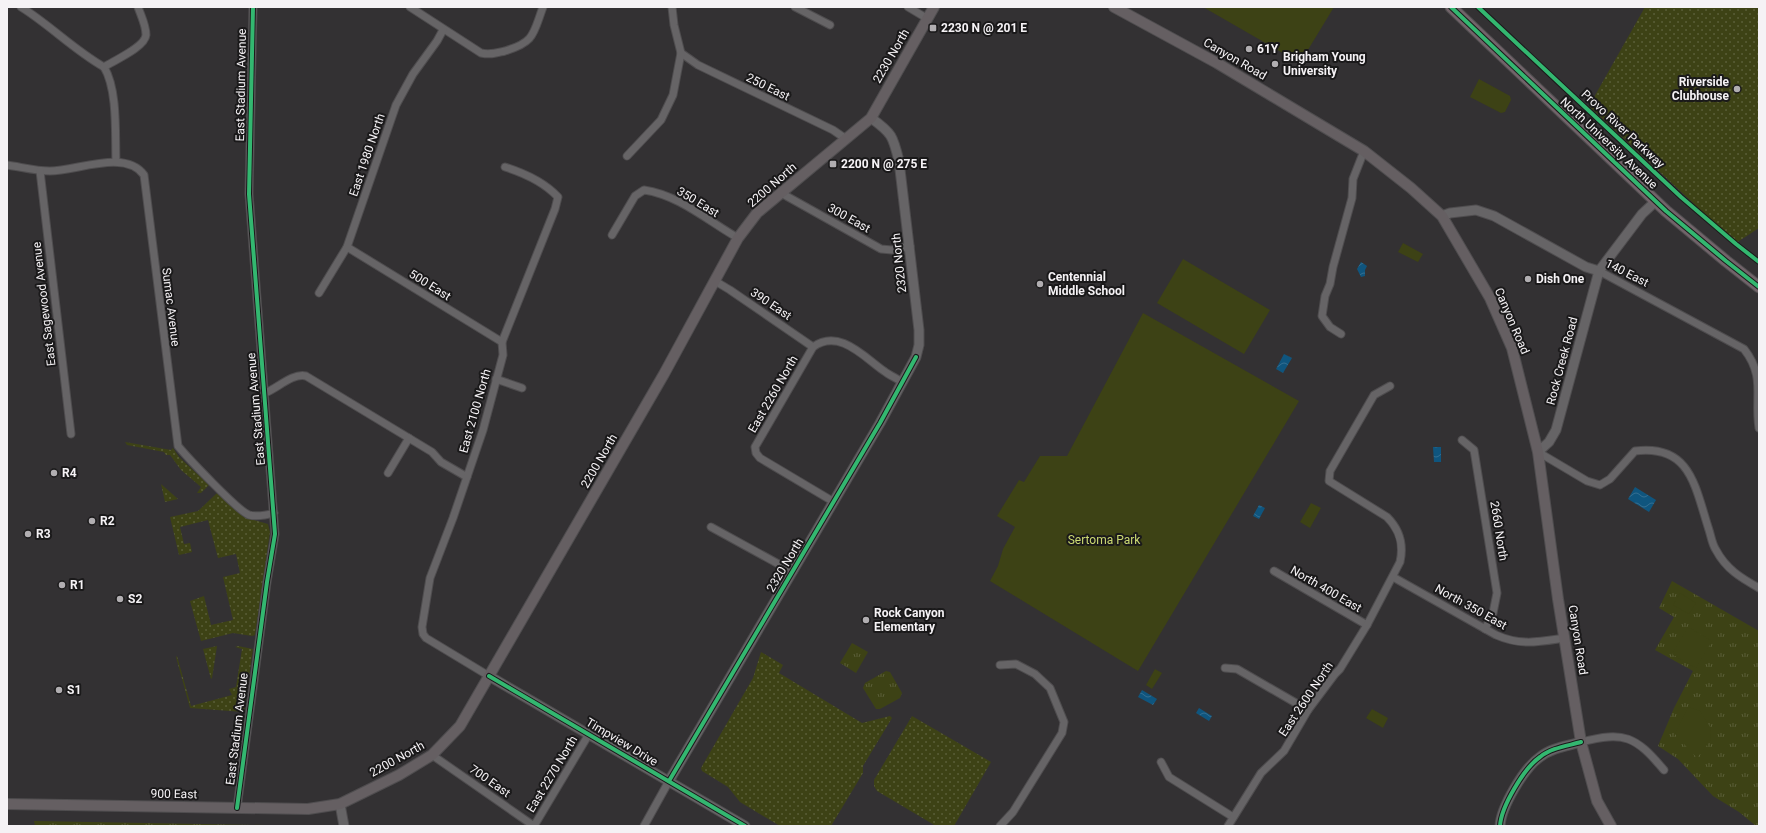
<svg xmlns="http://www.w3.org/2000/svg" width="1766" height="833" font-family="Roboto,sans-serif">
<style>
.grass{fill:url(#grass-dots)}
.park{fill:url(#park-tufts)}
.garden{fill:#3d4215}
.water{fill:url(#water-waves)}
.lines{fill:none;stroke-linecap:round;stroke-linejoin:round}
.minor-casing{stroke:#4f4d4f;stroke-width:9}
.tertiary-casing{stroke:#4f4d4f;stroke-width:11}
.secondary-casing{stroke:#4f4d4f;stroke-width:12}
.trunk-casing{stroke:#4f4d4f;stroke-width:13}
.minor{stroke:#666466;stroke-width:7}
.tertiary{stroke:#666466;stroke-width:9}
.secondary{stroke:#655f62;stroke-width:10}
.trunk{stroke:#72646a;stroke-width:11}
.cycleway-casing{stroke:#1a191a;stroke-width:6}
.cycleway{stroke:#33b770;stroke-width:4}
.poi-dot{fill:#b1aeb1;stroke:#1a191a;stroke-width:1.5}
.labels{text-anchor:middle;stroke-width:4;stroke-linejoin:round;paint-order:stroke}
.poi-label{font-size:12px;font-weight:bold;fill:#f5f2f5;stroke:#1a191a;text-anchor:start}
.street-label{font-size:12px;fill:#f5f2f5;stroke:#1a191a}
.park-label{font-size:12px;fill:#ccda73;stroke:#1a191a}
</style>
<defs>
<pattern id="grass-dots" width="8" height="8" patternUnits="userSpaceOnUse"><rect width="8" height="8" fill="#3d4215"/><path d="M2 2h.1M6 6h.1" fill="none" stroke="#5a5e38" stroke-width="1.8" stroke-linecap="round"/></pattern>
<pattern id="park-tufts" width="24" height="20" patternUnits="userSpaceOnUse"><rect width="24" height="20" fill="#3d4215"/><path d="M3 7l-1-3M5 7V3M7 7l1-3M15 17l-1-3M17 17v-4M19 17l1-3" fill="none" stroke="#5a5e38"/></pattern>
<pattern id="water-waves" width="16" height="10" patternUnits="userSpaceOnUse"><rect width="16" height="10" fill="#0f557e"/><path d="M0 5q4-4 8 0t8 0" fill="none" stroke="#336e91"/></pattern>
</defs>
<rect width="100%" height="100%" fill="#333133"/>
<!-- grass -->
<g class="grass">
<polygon points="1645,7 1759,7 1759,228 1736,243 1589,106"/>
<polygon points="125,442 171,450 173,448 179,457 209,485 201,493 197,493 201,487 181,470 170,455 166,455 164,452 127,445"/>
<polygon points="161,484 178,499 165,502"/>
<polygon points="217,493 244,517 268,524 270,532 255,635 252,636 233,633 201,641 190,601 204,596 211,625 233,620 223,577 240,573 236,554 218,558 208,520 180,527 184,544 190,543 192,552 179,555 170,517 198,511"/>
<polygon points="217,646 212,678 211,679 203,649"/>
<polygon points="238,646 253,649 244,712 190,708 176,657 177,656 191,706 232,695 229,689 236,687 242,649 235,647"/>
<polygon points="761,652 783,665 779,673 862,723 890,716 892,718 863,766 863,773 831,826 780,826 740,802 728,787 702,771 701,768 753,678"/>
<polygon points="912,716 991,762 954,826 936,826 877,791 874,786 874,780"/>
</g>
<!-- park -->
<g class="park">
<polygon points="1672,581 1759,631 1759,826 1756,826 1739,812 1713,796 1678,759 1658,746 1674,708 1693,671 1655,650 1674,617 1659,608"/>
<polygon points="852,643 868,652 856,673 840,663"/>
<polygon points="886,671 890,672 902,693 900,698 880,709 876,709 863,688 865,683"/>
<polygon points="34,821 318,826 35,826"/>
</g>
<!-- garden -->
<g class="garden">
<polygon points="1203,7 1334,7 1300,63"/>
<polygon points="1479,79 1510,96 1511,100 1505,112 1501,113 1470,97"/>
<polygon points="1403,243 1423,254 1418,262 1398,252"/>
<polygon points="1183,259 1270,310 1244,354 1157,303"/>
<polygon points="1143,313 1299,401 1138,671 990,581 998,566 1003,549 1015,527 997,516 1019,480 1024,482 1040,456 1067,456"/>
<polygon points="1311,503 1321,508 1310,528 1300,522"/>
<polygon points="1680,593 1696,603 1689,614 1673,605"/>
<polygon points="1688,627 1712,641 1696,668 1672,654"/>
<polygon points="1155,669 1162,673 1152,689 1146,685"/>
<polygon points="1688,707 1700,711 1710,727 1711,740 1697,758 1675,734"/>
<polygon points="1372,709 1388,718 1383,728 1366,718"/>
</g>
<!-- water -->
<g class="water">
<polygon points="1361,262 1367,266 1365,270 1365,276 1361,277 1357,269"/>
<polygon points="1284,354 1292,358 1283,373 1276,369"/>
<polygon points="1441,447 1441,462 1434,462 1433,447"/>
<polygon points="1635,487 1656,500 1649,512 1628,499"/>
<polygon points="1259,505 1265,508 1259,519 1253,516"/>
<polygon points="1142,690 1157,699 1153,705 1138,697"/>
<polygon points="1199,708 1212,716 1209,721 1196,713"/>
</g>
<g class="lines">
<!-- minor casing -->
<g class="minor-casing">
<g id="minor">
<path d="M21,7C50,25 74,50 104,67"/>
<path d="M410,7L481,53C491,55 496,53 505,51C535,42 533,34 543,7"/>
<polyline points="795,7 830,25"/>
<polyline points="908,7 928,19"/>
<polyline points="681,53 698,65 833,130 846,139"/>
<path d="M104,67C118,90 115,135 116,162"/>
<path d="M104,67C115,60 145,47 146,35C146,25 141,16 138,7"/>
<polyline points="627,156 661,120 673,95 681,53 674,25 672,7"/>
<path d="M7,165C21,167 36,171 50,171C77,171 125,149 144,175L178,446C188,458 237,510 249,515C257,517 267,515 274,513"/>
<polyline points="40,171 71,434"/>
<polyline points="781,193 881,249 892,250 910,246"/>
<path d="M612,235L635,196L644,190C679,195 708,221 738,238"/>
<polyline points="347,247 502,342"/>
<path d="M1599,271L1744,349C1766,377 1754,397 1759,428"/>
<polyline points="715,281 730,290 813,347"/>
<polyline points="319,293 347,247 396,105 413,74 437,41 443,30"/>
<polyline points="1341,334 1330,327 1322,316 1325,296 1330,284 1333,267 1352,198 1353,179 1364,151"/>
<polyline points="496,379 522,388"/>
<path d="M265,393C278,388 292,373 306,376L432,452L441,462L467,477"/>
<polyline points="1462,440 1474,450 1497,593 1493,613 1485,629"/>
<path d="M1538,452L1587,481L1600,485L1610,479L1635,451C1691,444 1695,487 1709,530C1711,536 1712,544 1716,550C1726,569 1741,578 1759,588"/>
<polyline points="388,473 409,438"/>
<path d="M834,502L760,458L756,453L755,447L813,347C839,328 864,357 884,371C889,375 896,378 902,382"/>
<polyline points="711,527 793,572"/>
<polyline points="1274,571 1367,625"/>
<path d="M1393,577L1496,635C1521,646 1538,642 1565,638"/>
<polyline points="1000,665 1016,664 1035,674 1050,688 1064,722 1062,733 1013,812 1000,826"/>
<polyline points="1225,668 1237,669 1308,710"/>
<path d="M489,676L426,638L423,634L422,627L430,578L453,518L483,430L503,355L502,342L555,209L558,197C544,182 524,173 505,167"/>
<path d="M1581,742C1625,731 1635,736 1664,770"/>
<polyline points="432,755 534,826 589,734"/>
<polyline points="1161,762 1169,777 1233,817"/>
<polyline points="237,808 267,582 275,534 249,194 253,7"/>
<polyline points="644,826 669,781"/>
<path d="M1228,826L1261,773L1284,751L1308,710L1335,674L1340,669L1367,625L1400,562C1404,544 1400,530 1387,517L1329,481L1330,471L1374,395L1390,386"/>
</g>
</g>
<!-- tertiary casing -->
<g class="tertiary-casing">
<g id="tertiary">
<polyline points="1442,216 1450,213 1476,210 1494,216 1586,267 1599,271"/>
<polyline points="1538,452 1549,442 1556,430 1599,271 1642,214 1656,201"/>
<polyline points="489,676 745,826"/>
<path d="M669,781L880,423L916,357L919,345V330L899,161C893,136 892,133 871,118"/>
<polyline points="340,804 344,826"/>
<path d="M1500,826C1501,807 1524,768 1540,757C1551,748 1567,746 1581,742"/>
</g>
</g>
<!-- secondary casing -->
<g class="secondary-casing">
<g id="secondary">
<polyline points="1114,7 1217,63 1364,151 1411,188 1442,216 1490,298 1512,348 1538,452 1558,599 1581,742 1597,801 1611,826"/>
<polyline points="7,804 308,809 340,804 399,775 432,755 460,726 664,374 738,238 757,213 871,118 934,7"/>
</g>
</g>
<!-- trunk casing -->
<g class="trunk-casing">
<polyline id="trunk" points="1451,7 1666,211 1726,261 1759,287"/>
</g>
<!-- minor -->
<use href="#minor" class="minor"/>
<!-- tertiary -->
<use href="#tertiary" class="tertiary"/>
<!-- secondary -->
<use href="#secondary" class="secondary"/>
<!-- trunk -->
<use href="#trunk" class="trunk"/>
<!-- cycleway casing -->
<g class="cycleway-casing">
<g id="cycleway">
<polyline points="1451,7 1666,211 1726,261 1759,287"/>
<polyline points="1478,7 1681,197 1736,244 1759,262"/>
<polyline points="489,676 745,826"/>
<polyline points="669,781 880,423 916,357"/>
<polyline points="237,808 267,582 275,534 249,194 253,7"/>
<path d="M1500,826C1501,807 1524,768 1540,757C1551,748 1567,746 1581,742"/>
</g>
</g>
<!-- cycleway -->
<use href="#cycleway" class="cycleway"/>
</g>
<!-- markers -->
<g class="poi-dot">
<rect x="929" y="24" width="8" height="8" rx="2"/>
<circle cx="1249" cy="49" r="4"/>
<circle cx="1275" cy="64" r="4"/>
<circle cx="1737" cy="89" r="4"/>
<rect x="829" y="160" width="8" height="8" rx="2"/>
<circle cx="1528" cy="279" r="4"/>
<circle cx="1040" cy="284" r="4"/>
<circle cx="54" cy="473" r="4"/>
<circle cx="92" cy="521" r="4"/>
<circle cx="28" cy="534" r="4"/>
<circle cx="62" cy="585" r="4"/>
<circle cx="120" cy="599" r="4"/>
<circle cx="866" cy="620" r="4"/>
<circle cx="59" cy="690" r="4"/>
</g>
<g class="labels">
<!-- poi labels -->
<g class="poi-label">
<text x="941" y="32">2230 N @ 201 E</text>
<text x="1257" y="53">61Y</text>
<text x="1283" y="61">Brigham Young<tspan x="1283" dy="14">University</tspan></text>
<text x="1729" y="86" text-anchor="end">Riverside<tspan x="1729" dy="14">Clubhouse</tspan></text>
<text x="841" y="168">2200 N @ 275 E</text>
<text x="1048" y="281">Centennial<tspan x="1048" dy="14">Middle School</tspan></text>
<text x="1536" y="283">Dish One</text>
<text x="62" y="477">R4</text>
<text x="100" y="525">R2</text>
<text x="36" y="538">R3</text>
<text x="70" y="589">R1</text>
<text x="128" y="603">S2</text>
<text x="874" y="617">Rock Canyon<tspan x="874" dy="14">Elementary</tspan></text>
<text x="67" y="694">S1</text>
</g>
<!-- street labels -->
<g class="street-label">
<text transform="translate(891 56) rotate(-60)" y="4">2230 North</text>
<text transform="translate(1235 59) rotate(30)" y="4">Canyon Road</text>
<text transform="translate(241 85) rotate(-89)" y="4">East Stadium Avenue</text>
<text transform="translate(768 87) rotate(26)" y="4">250 East</text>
<text transform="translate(1623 129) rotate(43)" y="4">Provo River Parkway</text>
<text transform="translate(1609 143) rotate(43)" y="4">North University Avenue</text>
<text transform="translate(367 155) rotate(-71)" y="4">East 1980 North</text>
<text transform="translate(772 185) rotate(-41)" y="4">2200 North</text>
<text transform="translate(698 202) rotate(31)" y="4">350 East</text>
<text transform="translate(849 218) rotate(29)" y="4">300 East</text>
<text transform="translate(899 263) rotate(-96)" y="4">2320 North</text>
<text transform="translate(1627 273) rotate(27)" y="4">140 East</text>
<text transform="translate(430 285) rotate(32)" y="4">500 East</text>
<text transform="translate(44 304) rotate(-97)" y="4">East Sagewood Avenue</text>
<text transform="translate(771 304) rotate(34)" y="4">390 East</text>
<text transform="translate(171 307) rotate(83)" y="4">Sumac Avenue</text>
<text transform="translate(1512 321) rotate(67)" y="4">Canyon Road</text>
<text transform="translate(1562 361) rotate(-75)" y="4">Rock Creek Road</text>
<text transform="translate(773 394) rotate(-60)" y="4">East 2260 North</text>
<text transform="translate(256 409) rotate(-95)" y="4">East Stadium Avenue</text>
<text transform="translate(475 411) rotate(-74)" y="4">East 2100 North</text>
<text transform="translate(599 461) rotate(-60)" y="4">2200 North</text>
<text transform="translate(1499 531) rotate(81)" y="4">2660 North</text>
<text transform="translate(785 565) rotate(-59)" y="4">2320 North</text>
<text transform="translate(1326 589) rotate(30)" y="4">North 400 East</text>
<text transform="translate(1471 607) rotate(29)" y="4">North 350 East</text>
<text transform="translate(1578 640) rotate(81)" y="4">Canyon Road</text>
<text transform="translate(1306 699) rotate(-56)" y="4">East 2600 North</text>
<text transform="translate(237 729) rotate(-83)" y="4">East Stadium Avenue</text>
<text transform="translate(622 742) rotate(31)" y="4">Timpview Drive</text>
<text transform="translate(397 759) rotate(-29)" y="4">2200 North</text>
<text transform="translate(552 774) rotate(-59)" y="4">East 2270 North</text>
<text transform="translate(490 781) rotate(35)" y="4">700 East</text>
<text transform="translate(174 794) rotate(1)" y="4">900 East</text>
</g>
<!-- park labels -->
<g class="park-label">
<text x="1104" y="544">Sertoma Park</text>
</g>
</g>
<!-- border -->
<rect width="1766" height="833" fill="none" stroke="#f5f2f5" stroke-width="16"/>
</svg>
